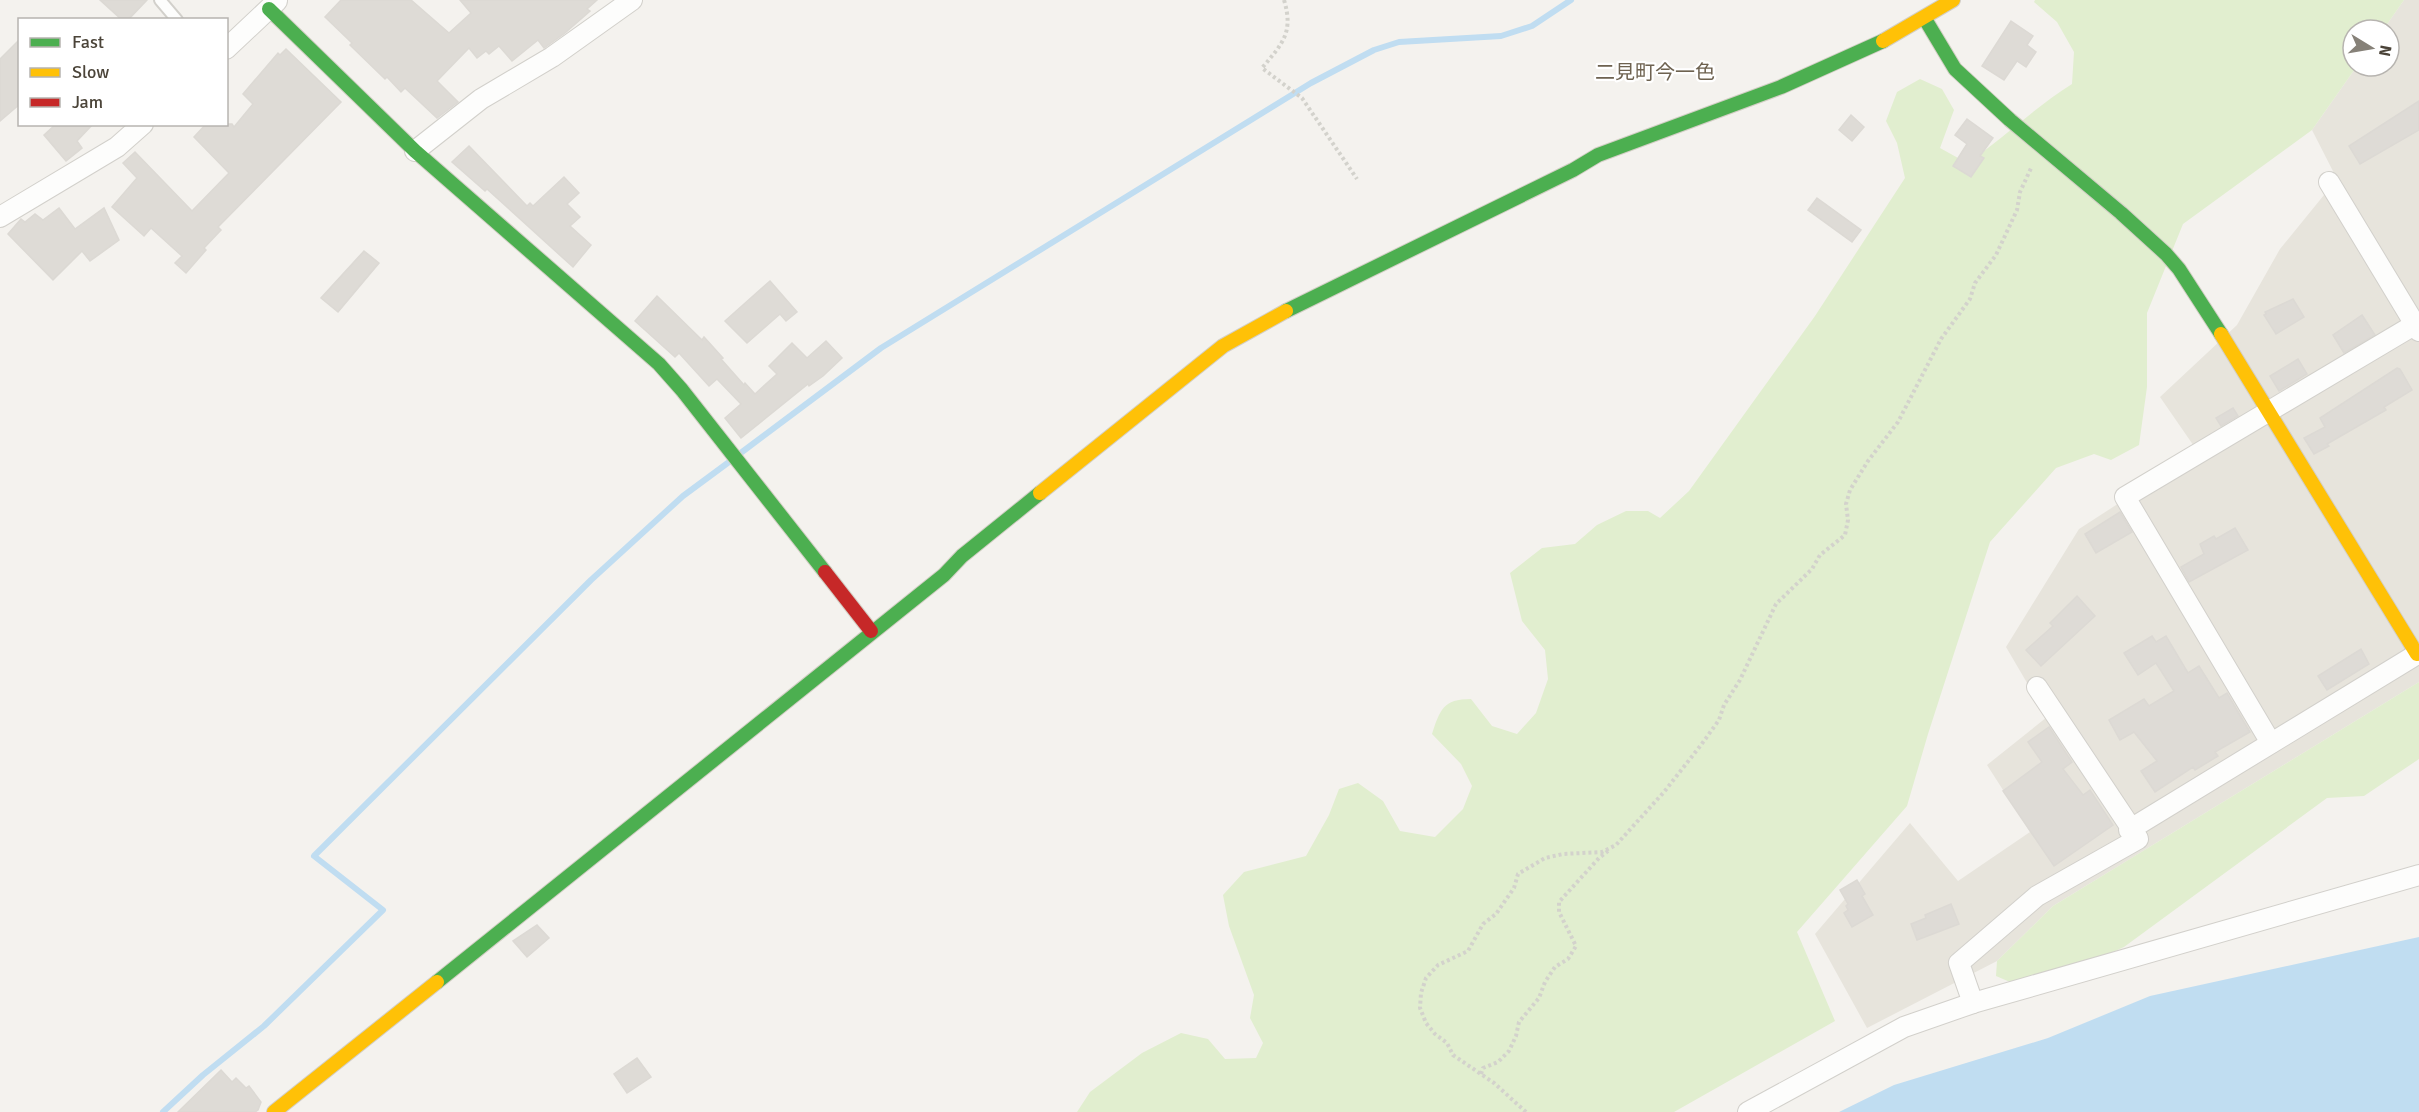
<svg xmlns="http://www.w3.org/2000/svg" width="2419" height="1112" font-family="Signika,'Noto Sans JP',sans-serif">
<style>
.residential{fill:#e7e4dc}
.green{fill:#e1eecf}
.water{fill:#c0ddf1}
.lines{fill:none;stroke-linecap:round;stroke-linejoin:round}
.stream{stroke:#c0ddf1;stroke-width:6}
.building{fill:#dedbd6;stroke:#dcd9d4;stroke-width:1.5}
.lane-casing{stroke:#d2d0cb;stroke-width:14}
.street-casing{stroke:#d2d0cb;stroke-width:22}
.fast-casing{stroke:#d3cfc5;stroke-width:16}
.slow-casing{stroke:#d3cfc5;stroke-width:16}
.jam-casing{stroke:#d3cfc5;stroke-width:16}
.path{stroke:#d3d2cc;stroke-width:4;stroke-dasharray:3 3;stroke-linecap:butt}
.lane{stroke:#fdfdfc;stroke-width:10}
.street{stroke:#fdfdfc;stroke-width:20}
.fast{stroke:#4caf50;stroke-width:14}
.slow{stroke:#ffc107;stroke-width:14}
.jam{stroke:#c62828;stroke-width:14}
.labels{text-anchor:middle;stroke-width:4.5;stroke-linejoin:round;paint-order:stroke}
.quarter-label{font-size:20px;fill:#6e6250;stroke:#fff}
</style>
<rect width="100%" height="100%" fill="#f4f2ee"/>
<!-- residential -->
<polygon class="residential" points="2404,0 2419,0 2419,682 2053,906 1997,961 1867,1028 1815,934 1910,823 1958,881 2030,832 1987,765 2047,717 2006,647 2079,529 2198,452 2160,397 2237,325 2280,249 2337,179 2312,130 2357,66 2389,66 2389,30 2383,30"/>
<!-- green -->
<g class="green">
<path d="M2035,0H2404L2383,30H2353V66H2357L2312,130L2183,224L2147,313V387L2139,445L2111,460L2094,454L2056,468L1990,542L1928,734L1907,806L1797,932L1835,1021L1674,1112H1077L1090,1092L1142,1053L1181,1033L1208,1039L1225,1059L1256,1058L1263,1043L1250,1018L1254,995L1229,926L1223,895L1244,872L1306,856L1329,815L1339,789L1358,783L1383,801L1400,831L1435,837L1463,809L1472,786L1461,764L1432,734C1440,710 1443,699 1471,699L1492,726L1517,734L1536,713L1548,679L1545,650L1522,621L1510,573L1542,548L1575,544L1597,525L1626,511H1648L1660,518L1689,491L1815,316L1905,178L1897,143L1886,121L1897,92L1920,79L1942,89L1954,110L1940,148L1967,163C2003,139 2035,107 2072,84L2074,52L2057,22L2034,2Z"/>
<polygon points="2419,682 2419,759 2364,796 2327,798 2124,947 2113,952 2010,982 1996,976 1997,961 2053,906"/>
</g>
<!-- water -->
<polygon class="water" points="2419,937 2419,1112 1839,1112 1894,1085 2048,1038 2150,996"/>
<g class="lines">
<!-- stream -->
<g class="stream">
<polyline points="742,452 881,348 1311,83 1374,50 1399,42 1501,36 1532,26 1571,0"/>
<polyline points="163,1112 203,1075 264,1026 383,910 314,856 591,580 683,496 729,462"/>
</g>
</g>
<!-- building -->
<g class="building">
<polygon points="100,0 147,0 128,20 122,20"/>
<polygon points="341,0 411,0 449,33 471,13 460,0 597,0 587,9 590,11 565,33 544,48 538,40 512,61 499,46 489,54 486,51 477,58 469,48 437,81 458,102 437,118 405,88 401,92 387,77 385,79 350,45 352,43 325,17"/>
<polygon points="2011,21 2033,36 2027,45 2036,52 2026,67 2017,61 2004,80 1982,66"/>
<polygon points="20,39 20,104 0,121 0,59"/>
<polygon points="286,49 341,102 218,227 221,230 204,248 206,250 186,273 175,263 182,256 151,228 144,236 112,207 137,178 123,163 135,152 192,211 229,173 194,137 206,124 232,124 234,127 253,104 243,94 278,53 280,55"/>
<polygon points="2419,101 2419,130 2360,164 2349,146"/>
<polygon points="1851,115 1864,127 1852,141 1839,130"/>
<polygon points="1967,119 1993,138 1980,156 1984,158 1971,177 1953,166 1967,144 1955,135"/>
<polygon points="56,124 93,124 77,141 82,148 66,161 44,135"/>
<polygon points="469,146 527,206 530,203 533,206 564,177 579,193 567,204 580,217 570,226 591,245 573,267 487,189 485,191 452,162"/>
<polygon points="1817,198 1861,230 1852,242 1808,210"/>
<polygon points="59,208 75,229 104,208 119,240 90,261 82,251 53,280 8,234 21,219 25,222 35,214 43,220"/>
<polygon points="364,251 379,263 338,312 321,298"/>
<polygon points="770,281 797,312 786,321 780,314 747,343 725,321"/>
<polygon points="657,296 702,340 704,337 723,358 721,359 744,385 745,383 755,394 777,374 769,366 792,343 807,358 826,341 842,358 823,376 809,386 808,384 741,438 725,418 741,404 717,379 709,386 679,353 675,357 635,321"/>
<polygon points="2293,299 2304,317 2276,334 2264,315 2266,314 2265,312"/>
<polygon points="2362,315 2375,335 2344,353 2333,335"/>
<polygon points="2298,359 2307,374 2279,391 2270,376"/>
<polygon points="2397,368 2400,369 2412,390 2384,407 2386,410 2327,444 2329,446 2314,454 2304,438 2325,427 2320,418"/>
<polygon points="2233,408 2238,416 2221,426 2216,418"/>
<polygon points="2120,512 2132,532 2096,553 2085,534"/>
<polygon points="2235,528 2248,550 2189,582 2181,567 2204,554 2200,544 2214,536 2216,539"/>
<polygon points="2077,596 2095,616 2041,666 2026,650 2053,626 2050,623"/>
<polygon points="2152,636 2156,642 2166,636 2188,673 2199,666 2219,698 2227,693 2250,732 2215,752 2218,756 2195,770 2193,767 2155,792 2141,771 2157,761 2134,732 2120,740 2109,720 2144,699 2149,706 2174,691 2156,663 2138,675 2124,653"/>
<polygon points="2361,649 2369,664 2327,690 2318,676"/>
<polygon points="2049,727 2072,762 2063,769 2083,795 2090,790 2113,825 2054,866 2003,791 2042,762 2028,742"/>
<polygon points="1857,880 1865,894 1862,896 1873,915 1852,927 1844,913 1848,910 1846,906 1848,904 1840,890"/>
<polygon points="1951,904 1959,924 1917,940 1911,924 1926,918 1925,915"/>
<polygon points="537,925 549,938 527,957 513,941"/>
<polygon points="637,1058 651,1077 627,1093 614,1074"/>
<polygon points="221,1070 232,1082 236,1078 246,1088 249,1086 261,1102 258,1110 255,1112 178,1112"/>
</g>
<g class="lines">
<!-- lane casing -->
<g class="lane-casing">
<polyline id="lane" points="160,0 177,20"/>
</g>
<!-- street casing -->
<g class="street-casing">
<g id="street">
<polyline points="226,49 277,1"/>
<polyline points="415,151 481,99 552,57 632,0"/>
<polyline points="2329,182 2419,331"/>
<polyline points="0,217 117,147 143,124"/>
<polyline points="2037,687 2137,837"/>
<polyline points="2271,743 2125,497 2419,322"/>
<polyline points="1973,1003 1959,963 2037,896 2138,839 2129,830 2419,653"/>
<polyline points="1748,1112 1904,1027 1973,1003 2419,875"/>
</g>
</g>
<!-- fast casing -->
<g class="fast-casing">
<g id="fast">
<polyline points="269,9 415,151 659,364 682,390 825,572"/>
<polyline points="1925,19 1955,69 2010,120 2121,213 2166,254 2179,269 2221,334"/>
<polyline points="1286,311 1573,170 1598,155 1781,87 1883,41"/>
<polyline points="437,982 944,575 962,556 1040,493"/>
</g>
</g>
<!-- slow casing -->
<g class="slow-casing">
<g id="slow">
<polyline points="1883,41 1953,0"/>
<polyline points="2221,334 2417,654"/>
<polyline points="1040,493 1223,346 1286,311"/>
<polyline points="274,1112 437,982"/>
</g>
</g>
<!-- jam casing -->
<g class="jam-casing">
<polyline id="jam" points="825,572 871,631"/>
</g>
<!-- path -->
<g class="path">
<path d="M1284,0C1294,33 1282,44 1262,68L1302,98L1357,179"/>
<polyline points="1481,1074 1483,1068 1498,1062 1509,1051 1516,1036 1519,1022 1539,998 1545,982 1555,967 1568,959 1576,946 1559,912 1559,902 1599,858 1608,851"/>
<polyline points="1526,1112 1494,1083 1453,1055 1447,1043 1435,1034 1426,1023 1420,1008 1421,993 1426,978 1438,965 1468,951 1483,924 1496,914 1514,888 1518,874 1545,858 1563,854 1602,852 1616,845 1664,792 1701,745 1719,720 1724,705 1740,680 1776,604 1812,569 1820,555 1845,535 1848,520 1846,504 1850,490 1868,461 1898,422 1941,339 1970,299 1975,283 1996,255 2017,210 2020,192 2032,166"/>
</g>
<!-- lane -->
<use href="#lane" class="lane"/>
<!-- street -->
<use href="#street" class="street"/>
<!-- fast -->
<use href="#fast" class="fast"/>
<!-- slow -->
<use href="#slow" class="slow"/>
<!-- jam -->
<use href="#jam" class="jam"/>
</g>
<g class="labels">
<!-- quarter labels -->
<g class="quarter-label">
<text x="1655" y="79">二見町今一色</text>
</g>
</g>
<!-- legend -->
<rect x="18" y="18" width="210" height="108" fill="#ffffff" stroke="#b7b4b0" stroke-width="1.5"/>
<rect x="30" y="38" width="30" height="9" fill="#4caf50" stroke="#b7b4b0" stroke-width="1.5"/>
<text x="72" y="48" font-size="18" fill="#4b4439">Fast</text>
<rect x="30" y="68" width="30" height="9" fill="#ffc107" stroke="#b7b4b0" stroke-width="1.5"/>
<text x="72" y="78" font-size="18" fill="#4b4439">Slow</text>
<rect x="30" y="98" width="30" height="9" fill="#c62828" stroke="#b7b4b0" stroke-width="1.5"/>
<text x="72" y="108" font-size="18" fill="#4b4439">Jam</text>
<!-- north arrow -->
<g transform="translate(2371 48) rotate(101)"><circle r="28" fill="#ffffff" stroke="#b7b4b0" stroke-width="1.5"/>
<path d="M0-4.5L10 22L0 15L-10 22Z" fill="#868178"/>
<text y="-9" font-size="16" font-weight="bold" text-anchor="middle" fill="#4b4439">N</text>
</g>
</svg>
